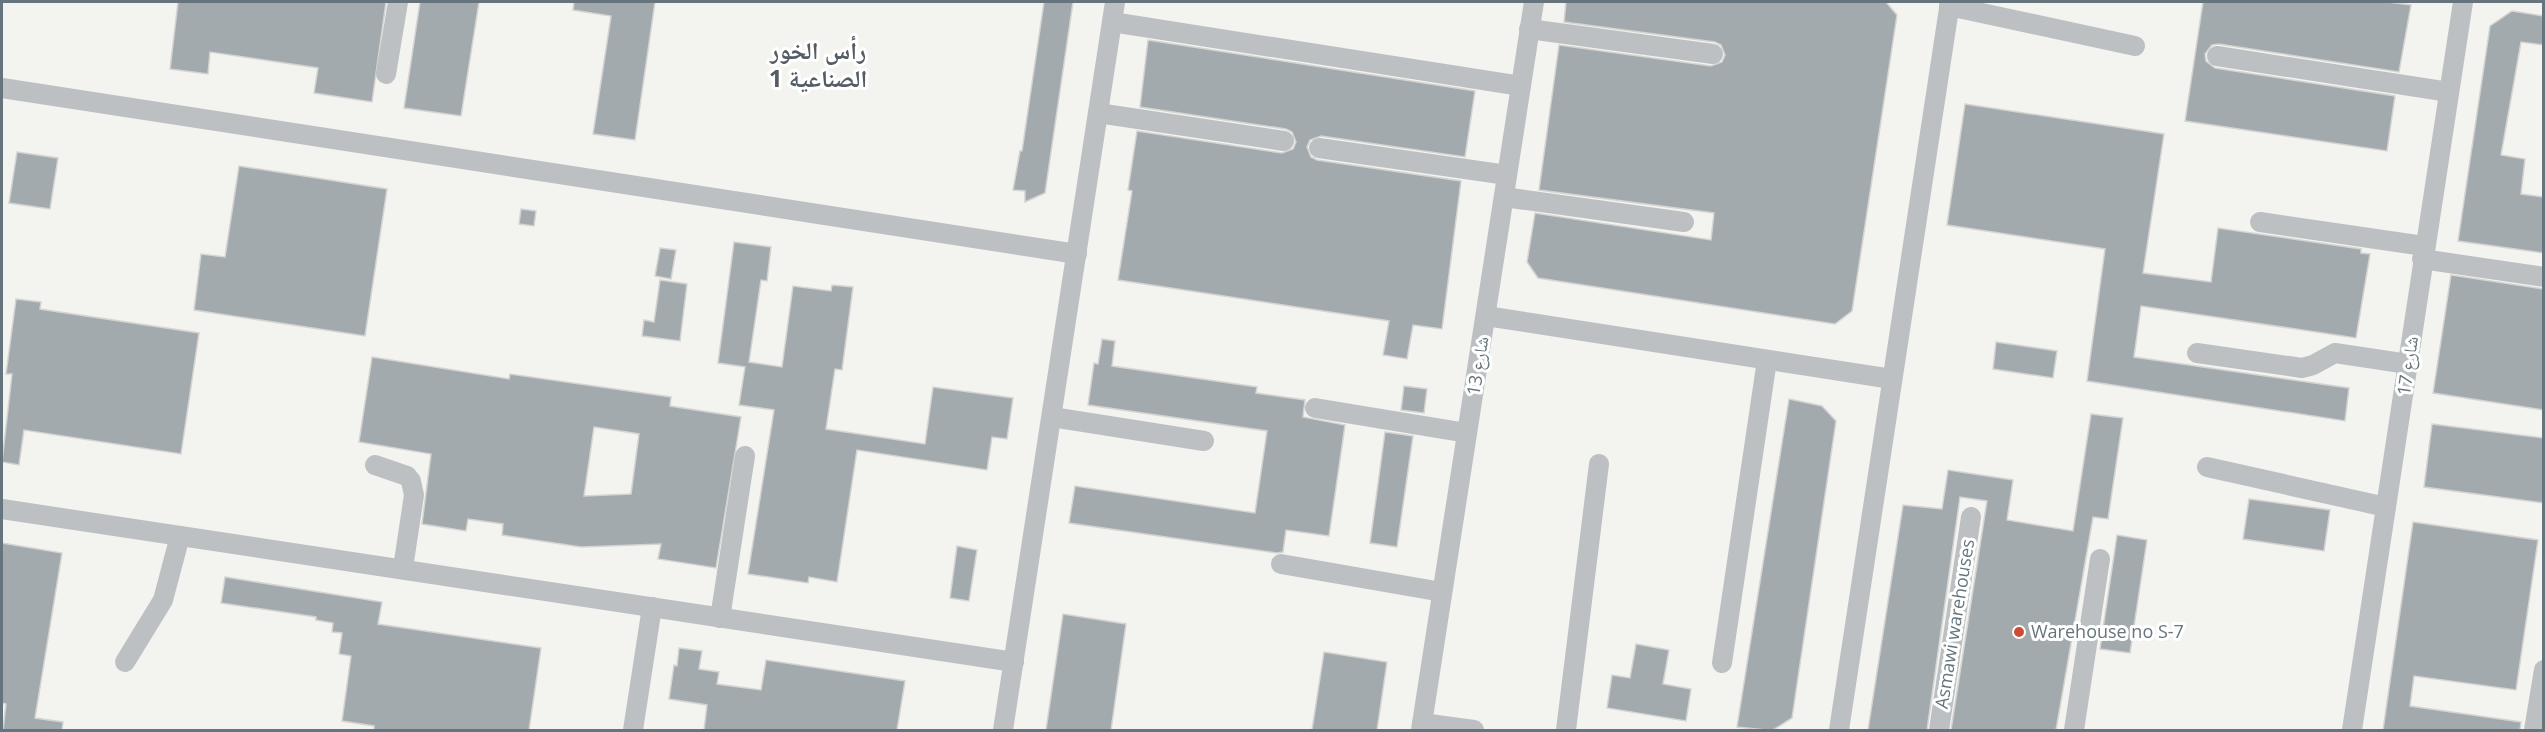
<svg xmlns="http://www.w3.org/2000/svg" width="2545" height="732" font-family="'Open Sans','Noto Naskh Arabic',sans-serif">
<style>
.building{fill:#a3aaae;stroke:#d4d4d2;stroke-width:1.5;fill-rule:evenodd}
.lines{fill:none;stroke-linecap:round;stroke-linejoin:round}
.minor{stroke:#bdc0c3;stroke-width:20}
.poi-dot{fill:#cd4c36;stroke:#fff;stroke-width:2}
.labels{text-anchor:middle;stroke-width:6;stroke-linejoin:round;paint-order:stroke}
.street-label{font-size:18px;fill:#66757d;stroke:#fff}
.poi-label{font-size:18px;fill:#66757d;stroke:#fff;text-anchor:start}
.district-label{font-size:24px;font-weight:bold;fill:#535d63;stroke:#fff}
</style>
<rect width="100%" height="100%" fill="#f3f3f0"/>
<!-- building -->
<g class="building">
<polygon points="178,2 386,2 372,102 314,93 318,68 210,52 208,74 170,69"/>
<polygon points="420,2 479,2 461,116 404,108"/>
<polygon points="574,2 655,2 635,140 593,134 611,16 573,10"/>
<polygon points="1044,2 1073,2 1045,193 1025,202 1025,191 1013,190 1020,151 1022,151"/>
<polygon points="1566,2 1886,2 1897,15 1852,311 1835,324 1538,278 1527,262 1535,213 1711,240 1714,213 1539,190 1559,45 1711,66 1722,62 1725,55 1721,45 1715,42 1564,22"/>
<polygon points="2203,2 2388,2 2411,5 2399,72 2219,44 2212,45 2205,54 2206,61 2215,68 2395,96 2387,151 2185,121"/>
<polygon points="2512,11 2544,16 2544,45 2521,42 2501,155 2525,159 2521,194 2544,197 2544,253 2458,241 2490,26"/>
<polygon points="1148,40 1475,91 1465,157 1321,136 1310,140 1307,147 1311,157 1317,160 1461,181 1442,329 1413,325 1407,359 1383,355 1389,321 1118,280 1132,191 1128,190 1137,131 1282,153 1293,149 1296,142 1292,132 1286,129 1140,107"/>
<polygon points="1965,104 2164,134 2143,273 2211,282 2218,228 2361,249 2361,253 2370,254 2356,338 2141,306 2134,357 2349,388 2345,421 2087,381 2105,249 1947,225"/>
<polygon points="17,152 58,158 50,209 9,203"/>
<polygon points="239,166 387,189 365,336 194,310 201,254 225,257"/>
<polygon points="521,209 536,211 534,226 519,224"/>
<polygon points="734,242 771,247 767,281 761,280 749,362 782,367 793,286 831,291 832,285 853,287 842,370 835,369 826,429 925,444 933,387 1013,398 1007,439 992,437 987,470 857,450 837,582 809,577 808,583 748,574 774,410 739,405 745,367 718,363"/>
<polygon points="660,248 676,250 671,279 655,276"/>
<polygon points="2451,275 2544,289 2544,410 2433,393"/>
<polygon points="660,280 687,284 680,341 642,336 644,320 654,322"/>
<polygon points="16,299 41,302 40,309 199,333 181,454 24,430 19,465 2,462 12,374 6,374"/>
<polygon points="1102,339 1115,341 1112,366 1257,387 1256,393 1305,400 1303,417 1345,425 1329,536 1286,530 1283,552 1277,553 1069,523 1075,486 1255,513 1267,431 1088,405 1094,363 1098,364"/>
<polygon points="1996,342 2057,351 2053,378 1993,369"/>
<path d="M372,357L509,379L510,374L671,397L670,406L741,417L716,568L658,559L661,544L581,547L502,535L503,524L468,519L466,531L422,524L431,454L359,442ZM594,427L639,434L631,494L584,496Z"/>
<polygon points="1404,386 1427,389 1424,413 1401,410"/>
<polygon points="1789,399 1822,406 1836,421 1792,718 1773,730 1766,730 1737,727"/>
<polygon points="2091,414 2123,418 2108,519 2093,517 2056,730 1951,730 1987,501 1960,497 1927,730 1868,730 1903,505 1942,509 1948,470 2013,480 2007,520 2073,531"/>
<polygon points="2432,424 2544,438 2544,503 2424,487"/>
<polygon points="1385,432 1413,436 1397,547 1370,543"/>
<polygon points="2249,499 2330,510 2324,551 2243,539"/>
<polygon points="2413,522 2538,540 2516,690 2414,676 2410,706 2521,722 2520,730 2383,730"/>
<polygon points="2117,535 2147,540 2130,653 2100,649"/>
<polygon points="2,543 62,553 35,718 63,722 62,730 3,730 6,704 2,703"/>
<polygon points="957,546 977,550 969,601 950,598"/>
<polygon points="225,577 382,602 378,624 541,648 529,730 374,730 374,726 342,721 351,656 339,654 342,633 332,632 333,623 316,620 316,617 221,603"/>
<polygon points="1063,614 1126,624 1111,730 1046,730"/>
<polygon points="1636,644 1669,650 1663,684 1691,689 1686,721 1607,708 1612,675 1630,678"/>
<polygon points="679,648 702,651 699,669 719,672 717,684 761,690 766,660 905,681 897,730 704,730 707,705 669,699 674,665 677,666"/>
<polygon points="1324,652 1387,662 1377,730 1312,730"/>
</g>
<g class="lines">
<!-- minor -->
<g class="minor">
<polyline points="1949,6 2135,46"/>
<polyline points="1112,22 1521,86"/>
<polyline points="1529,29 1713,54"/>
<polyline points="2217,56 2449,92"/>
<polyline points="386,74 398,2"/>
<polyline points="2,88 1077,254"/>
<polyline points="1098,113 1284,141"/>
<polyline points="1319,148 1507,175"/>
<polyline points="1504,197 1684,222"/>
<polyline points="2260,222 2424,246"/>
<polyline points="2422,259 2544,277"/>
<polyline points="1486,316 1892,379"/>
<polyline points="2197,353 2302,368 2313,365 2335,353 2408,364"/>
<polyline points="1315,408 1467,433"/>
<polyline points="1052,417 1204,441"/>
<polyline points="375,465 407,476 411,481 414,495 403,568"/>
<polyline points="2207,467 2386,507"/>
<polyline points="2,509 1014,662"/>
<polyline points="1281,564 1442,592"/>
<polyline points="720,618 745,456"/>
<polyline points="125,662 163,600 180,536"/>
<polyline points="1722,663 1767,360"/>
<polyline points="1422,723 1474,730"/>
<polyline points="633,730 652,607"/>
<polyline points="1003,730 1115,2"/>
<polyline points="1421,730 1534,2"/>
<polyline points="1566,730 1599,464"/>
<polyline points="1839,730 1950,2"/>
<polyline points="1939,730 1971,517"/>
<polyline points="2074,730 2100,559"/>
<polyline points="2352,730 2463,2"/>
<polyline points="2534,730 2544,670"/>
</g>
</g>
<!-- markers -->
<circle class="poi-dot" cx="2019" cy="632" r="6"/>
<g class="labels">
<!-- street labels -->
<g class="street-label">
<text transform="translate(1478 366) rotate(-81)" y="6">شارع 13</text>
<text transform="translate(2408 366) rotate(-82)" y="6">شارع 17</text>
<text transform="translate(1955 624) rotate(-81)" y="6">Asmawi warehouses</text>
</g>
<!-- poi labels -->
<g class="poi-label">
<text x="2031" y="638">Warehouse no S-7</text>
</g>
<!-- district labels -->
<g class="district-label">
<text x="818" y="59">رأس الخور<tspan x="818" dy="28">الصناعية 1</tspan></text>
</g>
</g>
<!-- border -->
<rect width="2545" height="732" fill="none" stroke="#66757d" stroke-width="6"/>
</svg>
